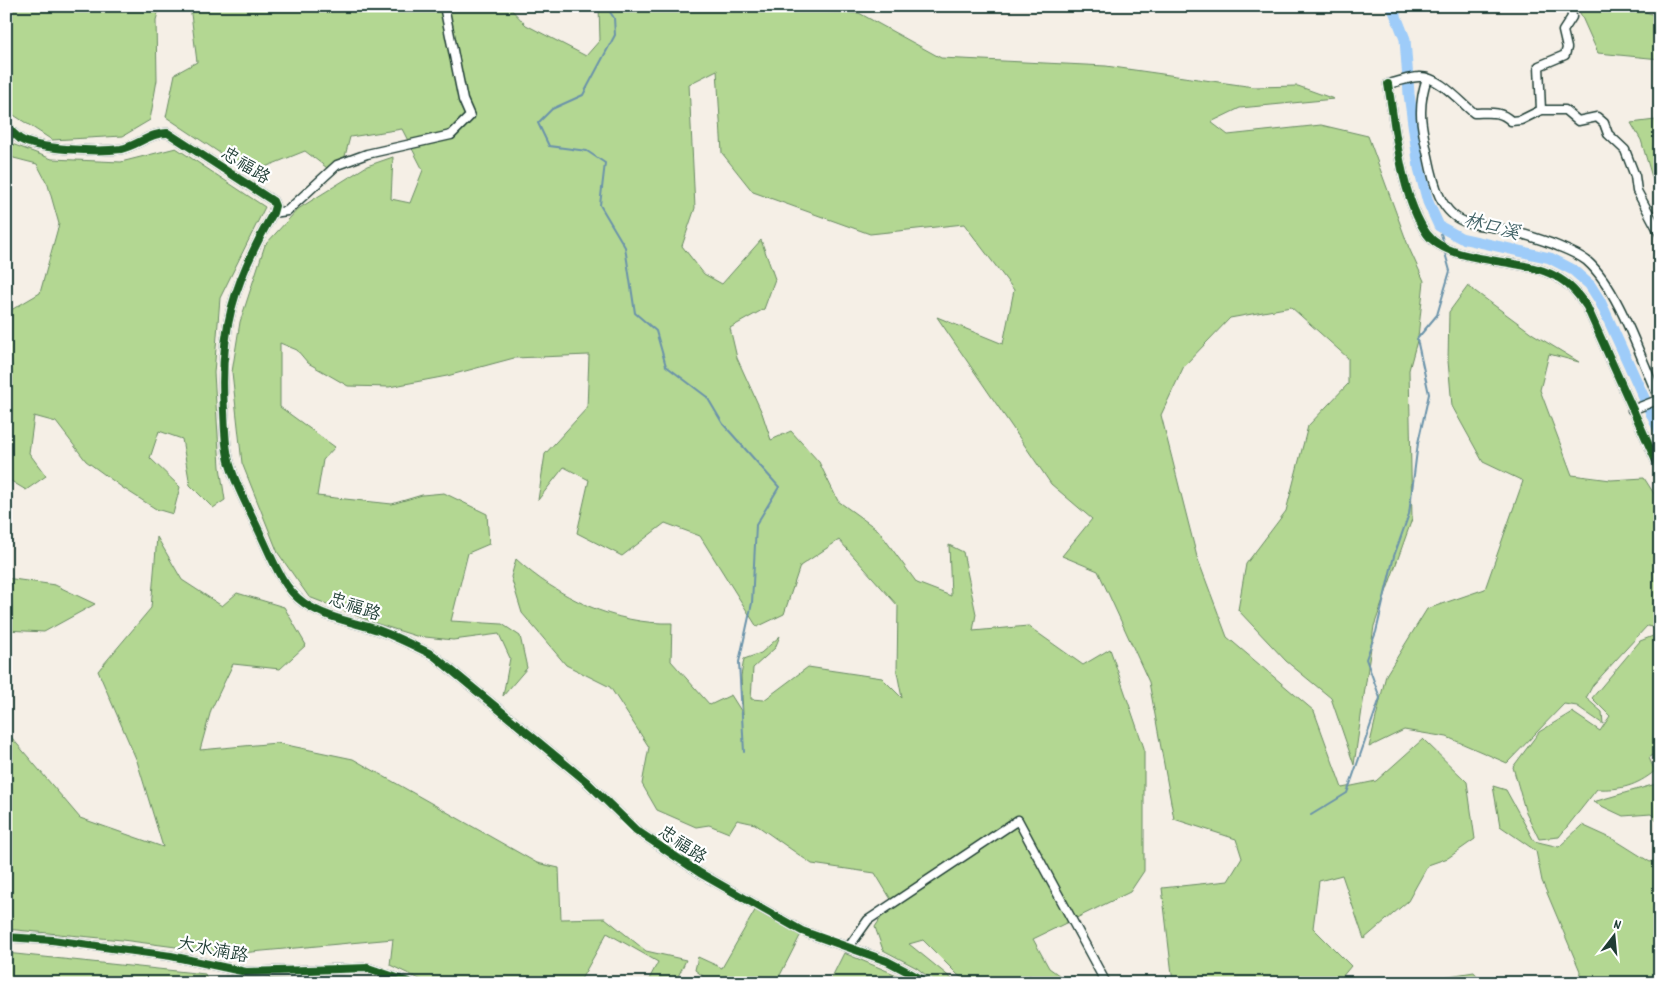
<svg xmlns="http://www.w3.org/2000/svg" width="1666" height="989" font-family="Dekko,'LXGW WenKai TC',sans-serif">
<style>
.green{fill:#b3d792;stroke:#698a63}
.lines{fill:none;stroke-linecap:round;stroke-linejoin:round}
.stream{stroke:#6b93aa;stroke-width:2}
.river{stroke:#9eccf9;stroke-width:11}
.minor-casing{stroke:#1f3d34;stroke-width:11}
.minor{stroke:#fff;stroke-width:8}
.cycleway-casing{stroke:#fff;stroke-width:11}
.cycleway{stroke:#1b5e20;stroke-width:8}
.labels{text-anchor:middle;stroke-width:4.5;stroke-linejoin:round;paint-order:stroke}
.street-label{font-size:18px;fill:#1f3d34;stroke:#fff}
.water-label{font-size:19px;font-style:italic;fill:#3f6165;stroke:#fff}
</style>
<rect width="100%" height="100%" fill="#f5efe6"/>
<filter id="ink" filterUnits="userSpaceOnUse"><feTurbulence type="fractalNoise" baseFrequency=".02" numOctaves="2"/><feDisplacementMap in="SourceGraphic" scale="10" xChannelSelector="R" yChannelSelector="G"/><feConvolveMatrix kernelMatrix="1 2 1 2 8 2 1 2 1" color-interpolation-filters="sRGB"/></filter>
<g filter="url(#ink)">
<!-- green -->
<g class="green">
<polygon points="6,6 160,6 156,20 157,80 150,120 123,136 52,140 6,110"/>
<path d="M190,6H508L526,25L586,56L600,40L599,6H784L785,10L859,13L941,58L1106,66L1254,87L1298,86L1334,99L1240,108L1211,122L1228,135L1321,125L1368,136L1409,248L1424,281L1418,337L1409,370L1412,519L1374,626L1354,765L1331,698L1286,661L1238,610L1246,564L1286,511L1308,426L1348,384V358L1291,307L1230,318L1184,366L1161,415L1197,557L1227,637L1314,711L1342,788L1376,781L1423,739L1467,782L1475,839L1448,858L1428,865L1408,901L1364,939L1342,875L1319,881L1313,928L1351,966L1337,983H1173L1162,888L1228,881L1242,858L1236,839L1174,819L1149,682L1098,571L1062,556L1092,519L1051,484L937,317L1003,344L1014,290L964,224L870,234L753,192L722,153L717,70L689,84L695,208L682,246L704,274L722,284L761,240L775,279L764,309L730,328L737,358L762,413L771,440L791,431L819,462L838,501L878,530L917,583L951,596L949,545L963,552L976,614L973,631L1028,626L1083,665L1110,649L1144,748V871L1130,892L1033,939L1049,968L1070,983H1038L1030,975L1018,983H970L958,975L923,940L909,944L957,983H936L917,968L883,950L875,927L892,901L875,873L812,864L755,824L737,820L729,833L709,825L696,827L657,810L642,784L649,747L610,687L566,665L522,613L511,577L516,559C557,597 616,625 672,623L671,661L710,705L731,695L743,714L741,676L744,659L761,653L780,636L775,648L753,668L751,699L764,700L808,667L882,678L902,698L897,672L898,606L839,540L800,566L784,614L757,627L700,536L665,523L622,556L577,533L589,480L564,467L538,500L545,454L587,408L589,355L514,358L447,376L389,387L348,386L308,363L297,350L280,343V407L335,447L323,460L317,496L392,504L422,495L444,493L487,514L489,544L468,553L451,621L502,624L520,636L527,668L503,696L510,658L499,634L453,640L416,636L378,624L309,597L278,553L242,463L232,372L240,322L265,245L298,209L367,166L393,157L391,199L410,203L423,170L402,129L350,137L343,164L331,171L305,151L250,173L166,117L175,74L197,62Z"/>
<polygon points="1577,6 1629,6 1660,17 1660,59 1598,53"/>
<polygon points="1655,120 1660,134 1660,204 1641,140 1631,123"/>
<polygon points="6,138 12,144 52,159 121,162 176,148 265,207 220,298 214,373 220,467 225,500 213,508 190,485 182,439 159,431 150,458 180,487 173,514 156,509 123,488 86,461 56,422 34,416 29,453 46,476 26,490 6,478 6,313 40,293 59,224 48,185 37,164 6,156"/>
<polygon points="1468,286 1533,334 1579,362 1549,354 1540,390 1572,475 1611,480 1644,478 1660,503 1660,629 1647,626 1593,685 1586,698 1602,712 1603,724 1577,706 1564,704 1507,763 1447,737 1404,730 1369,747 1386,675 1427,609 1485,589 1523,481 1483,462 1452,406 1448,361 1449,312"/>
<polygon points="157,537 182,580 222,606 237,593 284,607 306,645 280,669 233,664 211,710 200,750 277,743 353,759 537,863 559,868 561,919 605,918 646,951 686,960 675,983 647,983 658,962 607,933 579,983 428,983 390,965 393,939 241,953 207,951 122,940 6,929 6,731 80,818 163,847 137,761 98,671 151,608"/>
<polygon points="6,578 55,585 95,604 44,632 6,630"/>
<path d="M1653,636L1660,641V750L1649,758L1655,771C1636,786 1621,790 1597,789L1559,837L1539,839L1525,810L1513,767L1539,732L1572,712L1600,731L1610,716L1592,698L1640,641Z"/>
<polygon points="1656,784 1660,785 1660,824 1651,814 1623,816 1593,802"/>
<polygon points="1493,786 1506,790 1534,841 1559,847 1582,825 1615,840 1650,862 1660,859 1660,983 1579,983 1580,971 1542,881 1536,851 1500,826"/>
<polygon points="757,907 801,934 776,983 712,983 695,970 698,957 722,968"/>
<polygon points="6,953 205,974 208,983 6,983"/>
<polygon points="844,953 916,983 829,983"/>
<polygon points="1474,972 1483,983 1405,983"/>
<polygon points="225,977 381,983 382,983 227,983"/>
</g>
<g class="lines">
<!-- stream -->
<g class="stream">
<polyline points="606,6 614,18 615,35 583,95 552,109 538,123 549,146 587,151 605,163 600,205 625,247 635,313 656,331 666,366 707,397 723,424 779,487 756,525 752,603 739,662 744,752"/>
<polyline points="1439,226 1443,241"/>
<polyline points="1657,427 1660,426"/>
<polyline points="1311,815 1347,793 1380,698 1366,659 1376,632 1394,556 1409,514 1418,443 1429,394 1417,339 1437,315 1450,271 1445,253"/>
</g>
<!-- river -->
<polyline class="river" points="1392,6 1405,39 1409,94 1419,168 1428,202 1439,226 1461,238 1550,258 1573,270 1590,285 1600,301 1660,433"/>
<!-- minor casing -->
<g class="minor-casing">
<g id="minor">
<path d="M1427,78C1417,108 1421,125 1428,156C1433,181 1440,216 1469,223C1479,226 1491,226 1502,229C1519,232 1536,238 1553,244C1564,249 1577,253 1587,261C1619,289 1641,360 1660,401"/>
<path d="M1392,83C1401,81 1411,77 1419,77C1439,76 1459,101 1474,113C1488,113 1500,110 1511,121L1521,120L1541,110L1539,66L1565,55L1567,48L1563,31L1572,17L1571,6"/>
<path d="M1388,84C1396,130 1400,195 1427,234C1450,265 1522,257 1555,276C1569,283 1578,294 1587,307L1660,470"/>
<polyline points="1541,110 1565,110 1578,121 1597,117 1604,123 1608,134 1625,150 1635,176 1637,191 1660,234"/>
<path d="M6,125C10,130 15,135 20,139C39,150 99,152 121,149C137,146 151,132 168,133L273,201L275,206L273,213C233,284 219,329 224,411C225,431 225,452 232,471C239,492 251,513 260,533C271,556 282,588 304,603C326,618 353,622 378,630C397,637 415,646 433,655L587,782L636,830L700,873L802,931L887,961L929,983"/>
<polyline points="273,213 287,211 337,165 367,154 451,135 470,116 463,100 444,6"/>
<polyline points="1632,410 1660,399"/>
<polyline points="6,937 52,940 171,956 246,972 368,968 412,983"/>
<polyline points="848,948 868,920 1018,820 1106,983"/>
</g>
</g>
<!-- minor -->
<use href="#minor" class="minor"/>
<!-- cycleway casing -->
<g class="cycleway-casing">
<g id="cycleway">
<path d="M1388,84C1396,130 1400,195 1427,234C1450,265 1522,257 1555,276C1569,283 1578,294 1587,307L1660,470"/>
<path d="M6,125C10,130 15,135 20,139C39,150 99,152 121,149C137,146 151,132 168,133L273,201L275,206L273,213C233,284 219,329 224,411C225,431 225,452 232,471C239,492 251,513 260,533C271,556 282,588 304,603C326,618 353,622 378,630C397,637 415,646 433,655L587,782L636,830L700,873L802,931L887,961L929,983"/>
<polyline points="6,937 52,940 171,956 246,972 368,968 412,983"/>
</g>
</g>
<!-- cycleway -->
<use href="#cycleway" class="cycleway"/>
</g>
</g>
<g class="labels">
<!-- street labels -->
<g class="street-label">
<text transform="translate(246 165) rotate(32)" y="6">忠福路</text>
<text transform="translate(355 606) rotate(19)" y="6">忠福路</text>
<text transform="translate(683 844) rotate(34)" y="6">忠福路</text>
<text transform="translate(213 949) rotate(11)" y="6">大水湳路</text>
</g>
<!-- water labels -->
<g class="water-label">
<text transform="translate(1492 225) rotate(15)" y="7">林口溪</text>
</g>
</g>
<!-- margin -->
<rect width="1666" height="989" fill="none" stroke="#fff" stroke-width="25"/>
<rect x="12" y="12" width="1641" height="964" fill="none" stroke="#1f3d34" stroke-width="2" filter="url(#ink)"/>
<!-- north arrow -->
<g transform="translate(1614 936) rotate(16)" stroke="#ffffff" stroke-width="4" paint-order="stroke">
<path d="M0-4L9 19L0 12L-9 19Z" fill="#1f3d34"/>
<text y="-8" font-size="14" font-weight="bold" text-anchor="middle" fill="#1f3d34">N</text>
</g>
</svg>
